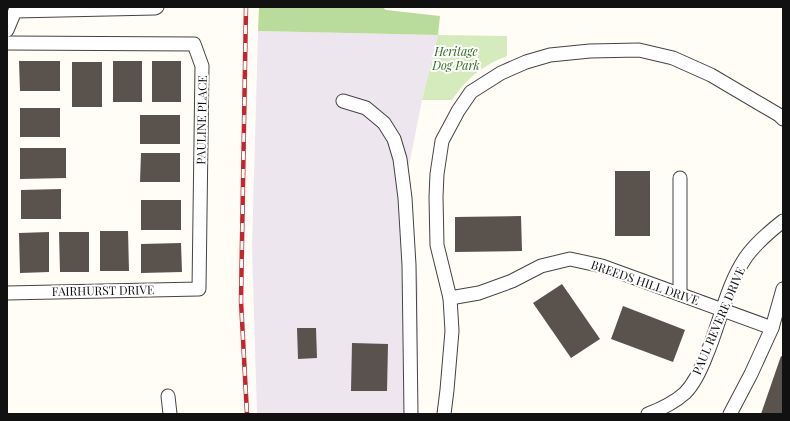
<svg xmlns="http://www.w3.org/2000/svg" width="790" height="421" font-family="'Playfair Display',serif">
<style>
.industrial{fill:#eee6ef}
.green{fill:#d5ebbd}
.forest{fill:#b9dc9c}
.building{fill:#5a524d}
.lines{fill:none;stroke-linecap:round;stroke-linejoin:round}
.minor-casing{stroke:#444;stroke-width:15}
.minor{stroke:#fff;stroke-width:13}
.rail-casing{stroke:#c4262e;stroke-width:4.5}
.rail{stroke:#fff;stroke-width:3;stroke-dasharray:9;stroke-linecap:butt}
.labels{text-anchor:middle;stroke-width:4;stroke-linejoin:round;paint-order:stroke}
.park-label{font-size:12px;font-style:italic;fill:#2f6b1f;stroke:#fff}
.street-label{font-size:12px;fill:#111;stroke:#fff}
</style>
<rect width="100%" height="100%" fill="#fffdf5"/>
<!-- industrial -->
<polygon class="industrial" points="258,31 438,35 422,100 408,171 418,283 418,414 257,414 252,248"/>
<!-- green -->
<path class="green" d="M438,35L507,36V56C482,66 468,77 452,100H422Z"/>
<!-- forest -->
<polygon class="forest" points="259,7 382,7 386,10 440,16 438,35 258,31"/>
<!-- building -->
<g class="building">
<polygon points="19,61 60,61 60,91 20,91"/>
<rect x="113" y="61" width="29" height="41"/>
<rect x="152" y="61" width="29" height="41"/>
<rect x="72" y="62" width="30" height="45"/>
<rect x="20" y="108" width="40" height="29"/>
<rect x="140" y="115" width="40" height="29"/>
<polygon points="20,148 66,148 66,178 20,179"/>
<polygon points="141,153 180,153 180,182 140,182"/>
<rect x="615" y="171" width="35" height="65"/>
<polygon points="61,189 61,219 21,219 21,190"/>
<rect x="141" y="200" width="40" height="30"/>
<polygon points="521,216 522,251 455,252 455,217"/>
<polygon points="100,231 128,231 129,271 100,271"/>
<polygon points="49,232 49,272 20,273 19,233"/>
<polygon points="59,232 89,232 89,272 60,272"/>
<polygon points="181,243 182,272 141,273 141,244"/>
<polygon points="562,284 600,339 571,358 533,303"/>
<polygon points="623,306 685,330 673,362 611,339"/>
<polygon points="297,328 316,328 317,358 298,359"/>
<polygon points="352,343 388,344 387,391 351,391"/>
<polygon points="781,356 783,357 783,414 761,414"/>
</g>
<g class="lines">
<!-- minor casing -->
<g class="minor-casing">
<g id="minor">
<polyline points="7,30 15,11 155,8 157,7"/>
<polyline points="7,43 194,44 202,66 199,289 7,293"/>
<polyline points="343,101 366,108 384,123 394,139 400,159 405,198 409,265 411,414"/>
<polyline points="680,294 680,178"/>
<polyline points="450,298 479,293 512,281 541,266 570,259 602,266 772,328"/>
<polyline points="168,396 170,414"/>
<polyline points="444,414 447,390 452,331 450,298 437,245 436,197 437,174 442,141 458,111 471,92 501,73 526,62 550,55 590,51 639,50 673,58 711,75 779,115 783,119"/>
<path d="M648,414C661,409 675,402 685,393C695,383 701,369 706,356C720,324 726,286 746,257C756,243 769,232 783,221"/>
<polyline points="730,414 751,374 772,328 783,289"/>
</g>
</g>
<!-- minor -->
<use href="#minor" class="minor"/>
<!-- rail casing -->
<g class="rail-casing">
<polyline id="rail" points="246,7 241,301 247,414"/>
</g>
<!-- rail -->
<use href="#rail" class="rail"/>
</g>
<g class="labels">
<!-- park labels -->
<g class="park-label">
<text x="456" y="56">Heritage<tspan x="456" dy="14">Dog Park</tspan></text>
</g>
<!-- street labels -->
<g class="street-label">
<text transform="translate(202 120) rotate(-89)" y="4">PAULINE PLACE</text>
<text transform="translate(645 283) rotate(19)" y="4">BREEDS HILL DRIVE</text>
<text transform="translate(103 291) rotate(-1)" y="4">FAIRHURST DRIVE</text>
<text transform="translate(719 321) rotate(-67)" y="4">PAUL REVERE DRIVE</text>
</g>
</g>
<!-- border -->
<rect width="790" height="421" fill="none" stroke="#111111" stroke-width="16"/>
</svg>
